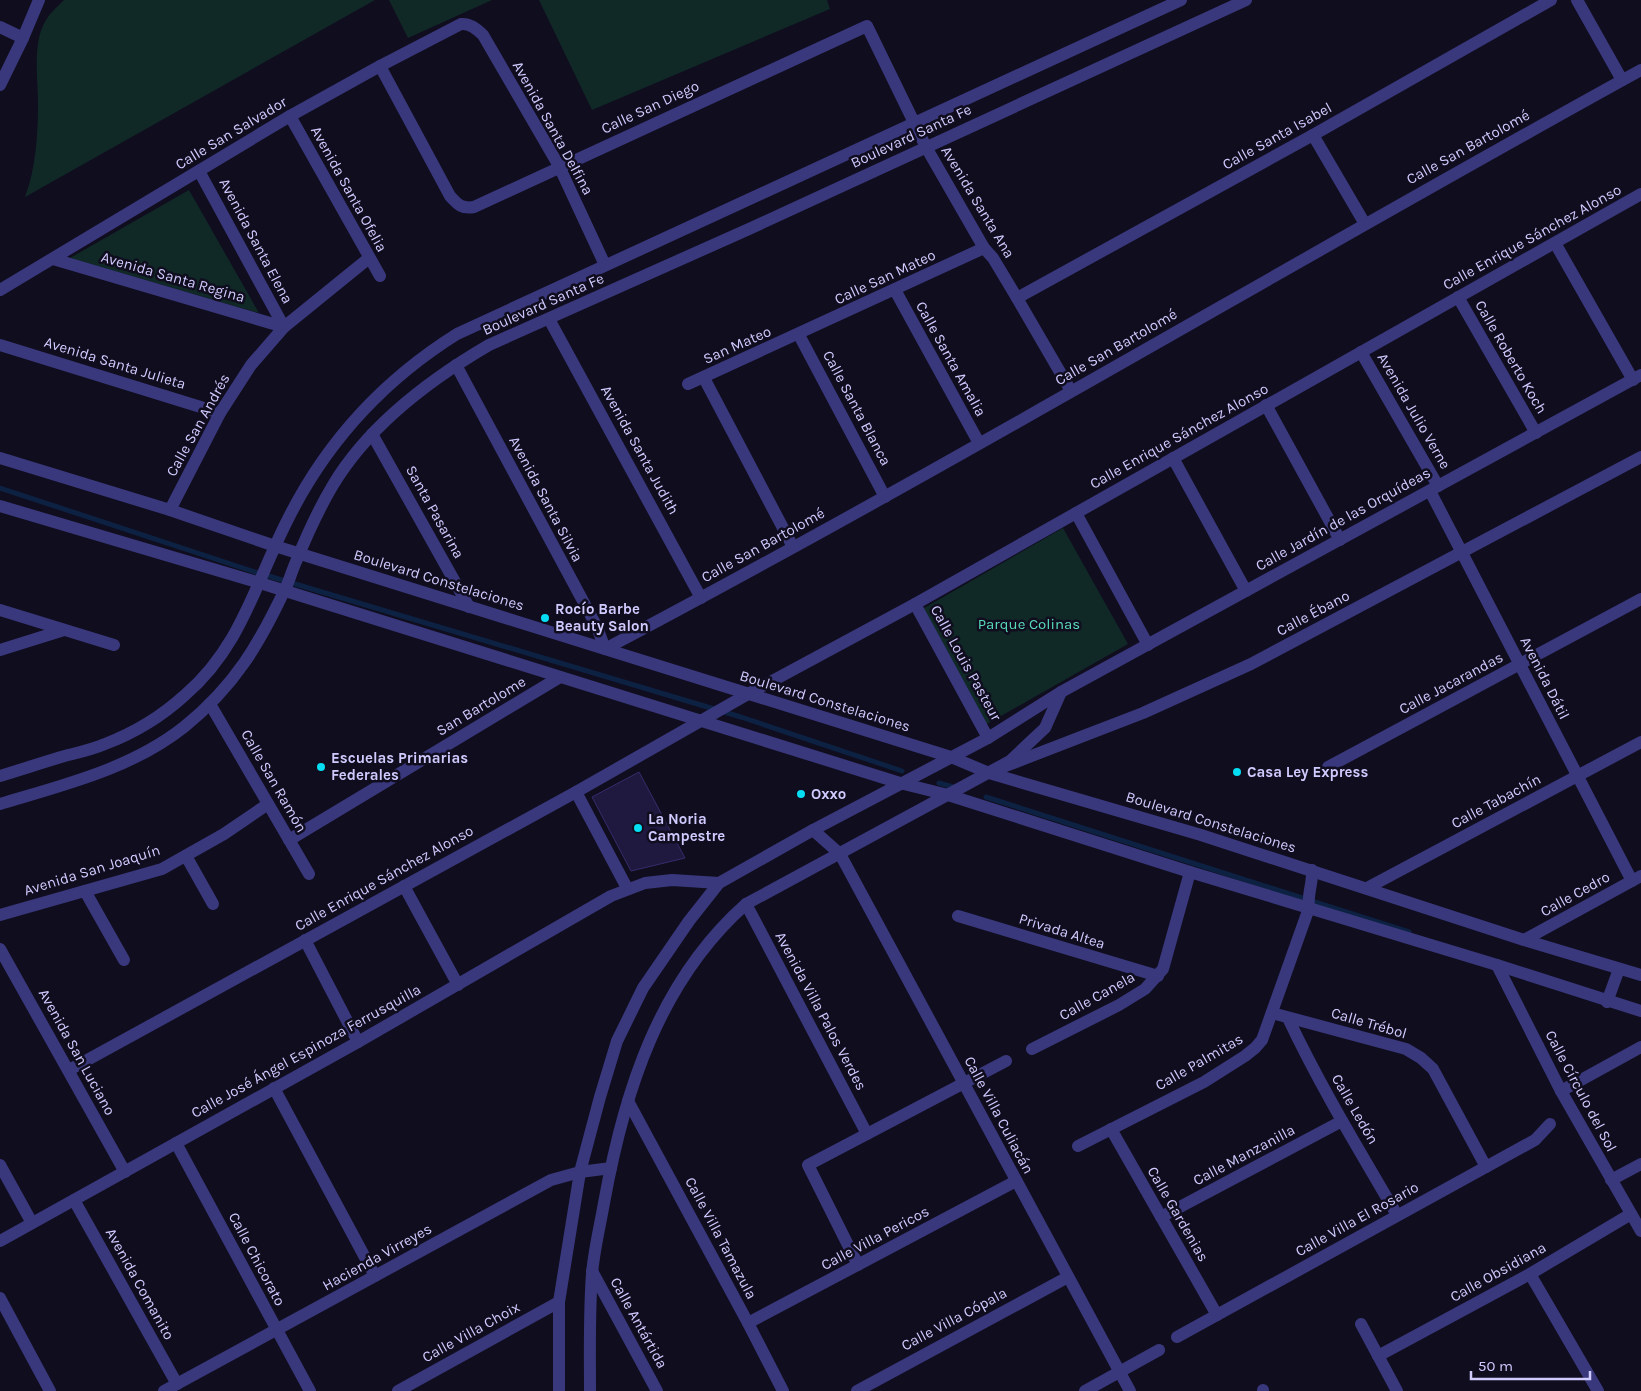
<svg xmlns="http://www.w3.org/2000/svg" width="1641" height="1391" font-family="Karla,sans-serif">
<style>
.green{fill:#102927}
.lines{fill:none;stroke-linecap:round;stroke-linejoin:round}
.stream{stroke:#0d2243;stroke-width:5}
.building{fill:#20193f;stroke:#372b6b}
.minor{stroke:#3a387d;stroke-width:12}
.tertiary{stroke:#3a387d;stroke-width:12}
.poi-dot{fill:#04ddf2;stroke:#100d1f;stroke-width:2}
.labels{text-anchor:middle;stroke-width:5;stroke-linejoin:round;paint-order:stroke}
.street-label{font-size:15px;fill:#d0cbfe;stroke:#100d1f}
.poi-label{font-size:15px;font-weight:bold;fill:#d0cbfe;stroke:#100d1f;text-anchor:start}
.park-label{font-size:15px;fill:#59dcba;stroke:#100d1f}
</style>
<rect width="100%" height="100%" fill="#100d1f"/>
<!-- green -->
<g class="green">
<path d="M64,0H375L25,197C36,168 38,134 38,103C38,77 32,43 46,20C50,13 58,6 64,0Z"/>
<polygon points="389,0 492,0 408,38"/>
<polygon points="539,0 827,0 830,9 592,110"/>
<polygon points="189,190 259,313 70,258"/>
<polygon points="1063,528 1128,644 985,725 919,611"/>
</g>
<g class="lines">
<!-- stream -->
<g class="stream">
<polyline points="0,488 255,572 741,717 902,771"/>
<polyline points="939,783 953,787"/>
<polyline points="986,797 1409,932"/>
</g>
</g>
<!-- building -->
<polygon class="building" points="639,772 685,858 631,871 592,797"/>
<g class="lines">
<!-- minor -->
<g class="minor">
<polyline points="1577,0 1622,80"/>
<polyline points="0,27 23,38"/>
<path d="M380,66L450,196C458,205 462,209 474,207L867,26L926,147L984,248L993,258L1017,298L1071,391"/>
<polyline points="0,85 23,38 39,0"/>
<polyline points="290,116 380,276"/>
<polyline points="1313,135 1365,224"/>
<polyline points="199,171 284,327"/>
<polyline points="1555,243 1633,380"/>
<polyline points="53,259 284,327"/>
<path d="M0,290L290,116L380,66L461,24C470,23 477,29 483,35L559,166L605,265"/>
<polyline points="895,290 979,443"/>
<polyline points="1458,297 1536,433"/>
<polyline points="1017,298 1313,135 1551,0"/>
<polyline points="549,319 701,598"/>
<polyline points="799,335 885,497"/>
<polyline points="0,345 220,413"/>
<polyline points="1361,352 1438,486"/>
<path d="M456,365L597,627L605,649C955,464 1294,261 1641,70"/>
<polyline points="704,378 793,547"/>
<polyline points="688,384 984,248"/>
<polyline points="1266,405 1340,540"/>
<polyline points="372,434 469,607"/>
<polyline points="0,458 170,510 275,546"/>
<polyline points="1173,458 1246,591"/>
<polyline points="1430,491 1632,881"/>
<polyline points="0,506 260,583"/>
<polyline points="170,510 220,413 251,365 284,327 369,258"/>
<polyline points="1076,513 1148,645"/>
<polyline points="915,604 988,738"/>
<polyline points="0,610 114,645"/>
<polyline points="0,650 64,630"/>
<polyline points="210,704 309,874"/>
<polyline points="1003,767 1143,713 1251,664 1641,457"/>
<polyline points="1328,767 1641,599"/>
<polyline points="576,792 627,888"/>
<polyline points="813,830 840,854 1130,1391"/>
<polyline points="289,840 560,677"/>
<polyline points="186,856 213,904"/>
<polyline points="404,886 458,985"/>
<polyline points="1367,888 1641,742"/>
<polyline points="85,891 124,960"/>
<polyline points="746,904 867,1134"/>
<polyline points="0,915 162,869 224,834 268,804"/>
<polyline points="958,916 1158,976"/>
<polyline points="305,940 358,1042"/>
<polyline points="1524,940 1641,876"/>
<polyline points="0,949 125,1172"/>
<polyline points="1497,965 1561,1091 1641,1231"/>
<polyline points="1272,1013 1406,1049 1421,1058 1433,1069 1486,1167"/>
<path d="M1288,1018C1320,1086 1359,1150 1397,1215"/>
<polyline points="1032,1049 1119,1005 1145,989 1163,969 1190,872"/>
<polyline points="69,1070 576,792 748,694 915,604 1641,194"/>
<polyline points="274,1088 375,1276"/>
<polyline points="1561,1091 1641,1047"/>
<polyline points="628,1101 748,1323 783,1391"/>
<polyline points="1111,1129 1217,1315"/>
<polyline points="176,1143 310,1391"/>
<path d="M1078,1146L1204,1082L1245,1056L1255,1048L1262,1040L1309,908C1307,895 1313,883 1312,870"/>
<polyline points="0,1165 32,1223"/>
<polyline points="1611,1180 1641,1164"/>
<polyline points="74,1200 177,1384"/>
<polyline points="1161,1217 1342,1121"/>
<polyline points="0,1241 358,1042 611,896 645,883 672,880 719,883"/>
<polyline points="858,1265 808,1165 1006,1061"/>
<polyline points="592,1271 657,1391"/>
<polyline points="1530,1274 1598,1391"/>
<polyline points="0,1298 50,1391"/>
<polyline points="748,1323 1016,1181"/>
<polyline points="1361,1324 1397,1391"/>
<polyline points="1177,1337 1535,1140 1550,1124"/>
<polyline points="1378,1356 1530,1274 1631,1214"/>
<polyline points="1263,1390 1263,1391"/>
<polyline points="164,1391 551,1180 580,1172 611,1168"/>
<polyline points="398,1391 559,1302"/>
<polyline points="857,1391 1068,1277"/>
<polyline points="1085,1391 1159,1350"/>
</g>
<!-- tertiary -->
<g class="tertiary">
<polyline points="275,546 951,757 989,773 1201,835 1524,940 1641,975"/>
<polyline points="260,583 900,783 948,795 1190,872 1497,965 1641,1011"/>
<path d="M0,776C20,770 41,763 61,757C76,753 91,750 105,744C134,733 162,716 185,695C241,647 255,584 287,521C326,442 382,381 457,334L1181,0"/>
<path d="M0,804C63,785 131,769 184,727C235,686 260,643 287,585C290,578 292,571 295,564C306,537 318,510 333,485C369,425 429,380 489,345L749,229L1246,0"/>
<polyline points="1607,1002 1619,969"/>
<polyline points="559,1391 559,1302 580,1172 600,1097 617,1041 643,988 689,921 719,883 813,830 988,738 1061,692 1641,375"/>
<path d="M590,1391C590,1352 589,1313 592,1274C594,1250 600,1226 604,1203C624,1092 659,981 746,904L1010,761L1045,728L1061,692"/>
</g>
</g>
<!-- markers -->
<g class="poi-dot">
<circle cx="545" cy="618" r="5"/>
<circle cx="321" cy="767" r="5"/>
<circle cx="1237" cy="772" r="5"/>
<circle cx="801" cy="794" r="5"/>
<circle cx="638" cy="828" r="5"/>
</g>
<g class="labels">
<!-- street labels -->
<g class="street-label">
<text transform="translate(650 107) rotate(-25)" y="5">Calle San Diego</text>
<text transform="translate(553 128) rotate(61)" y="5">Avenida Santa Delfina</text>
<text transform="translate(231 133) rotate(-31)" y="5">Calle San Salvador</text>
<text transform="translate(911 136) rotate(-25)" y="5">Boulevard Santa Fe</text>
<text transform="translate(1277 136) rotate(-29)" y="5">Calle Santa Isabel</text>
<text transform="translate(1468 147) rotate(-29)" y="5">Calle San Bartolomé</text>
<text transform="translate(349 189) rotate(61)" y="5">Avenida Santa Ofelia</text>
<text transform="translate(978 202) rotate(59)" y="5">Avenida Santa Ana</text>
<text transform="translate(1532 237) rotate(-29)" y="5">Calle Enrique Sánchez Alonso</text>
<text transform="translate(256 241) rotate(62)" y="5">Avenida Santa Elena</text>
<text transform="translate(173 277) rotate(16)" y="5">Avenida Santa Regina</text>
<text transform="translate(885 277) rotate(-25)" y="5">Calle San Mateo</text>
<text transform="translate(543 304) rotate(-24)" y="5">Boulevard Santa Fe</text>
<text transform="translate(737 345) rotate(-24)" y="5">San Mateo</text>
<text transform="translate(1116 347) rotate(-30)" y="5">Calle San Bartolomé</text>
<text transform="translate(1511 357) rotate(60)" y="5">Calle Roberto Koch</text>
<text transform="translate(951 359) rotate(61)" y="5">Calle Santa Amalia</text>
<text transform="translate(115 363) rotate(17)" y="5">Avenida Santa Julieta</text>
<text transform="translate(857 408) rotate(62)" y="5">Calle Santa Blanca</text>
<text transform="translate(1414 411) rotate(60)" y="5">Avenida Julio Verne</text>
<text transform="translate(198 425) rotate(-61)" y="5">Calle San Andrés</text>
<text transform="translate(1179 436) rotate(-29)" y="5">Calle Enrique Sánchez Alonso</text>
<text transform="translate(640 450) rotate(61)" y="5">Avenida Santa Judith</text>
<text transform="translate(546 499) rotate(62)" y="5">Avenida Santa Silvia</text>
<text transform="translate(435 512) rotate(61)" y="5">Santa Pasarina</text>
<text transform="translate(1343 519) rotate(-29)" y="5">Calle Jardín de las Orquídeas</text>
<text transform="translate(763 545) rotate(-29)" y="5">Calle San Bartolomé</text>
<text transform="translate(439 580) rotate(17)" y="5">Boulevard Constelaciones</text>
<text transform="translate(1313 613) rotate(-28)" y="5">Calle Ébano</text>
<text transform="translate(966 663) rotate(61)" y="5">Calle Louis Pasteur</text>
<text transform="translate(1545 678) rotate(63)" y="5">Avenida Dátil</text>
<text transform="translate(1451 683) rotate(-28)" y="5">Calle Jacarandas</text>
<text transform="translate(825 701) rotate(17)" y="5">Boulevard Constelaciones</text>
<text transform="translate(481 706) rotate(-31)" y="5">San Bartolome</text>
<text transform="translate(274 781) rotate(60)" y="5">Calle San Ramón</text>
<text transform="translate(1496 801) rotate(-28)" y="5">Calle Tabachín</text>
<text transform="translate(1211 822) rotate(17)" y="5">Boulevard Constelaciones</text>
<text transform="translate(92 870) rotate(-17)" y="5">Avenida San Joaquín</text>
<text transform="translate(384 878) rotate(-29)" y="5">Calle Enrique Sánchez Alonso</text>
<text transform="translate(1575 894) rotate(-29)" y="5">Calle Cedro</text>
<text transform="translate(1062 931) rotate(17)" y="5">Privada Altea</text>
<text transform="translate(1097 996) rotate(-29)" y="5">Calle Canela</text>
<text transform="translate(821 1011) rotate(62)" y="5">Avenida Villa Palos Verdes</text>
<text transform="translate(1369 1023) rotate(16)" y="5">Calle Trébol</text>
<text transform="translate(306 1051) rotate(-29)" y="5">Calle José Ángel Espinoza Ferrusquilla</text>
<text transform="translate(77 1052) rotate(61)" y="5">Avenida San Luciano</text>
<text transform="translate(1199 1062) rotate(-30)" y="5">Calle Palmitas</text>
<text transform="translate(1581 1091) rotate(62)" y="5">Calle Círculo del Sol</text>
<text transform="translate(1355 1109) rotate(60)" y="5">Calle Ledón</text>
<text transform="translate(999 1115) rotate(62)" y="5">Calle Villa Culiacán</text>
<text transform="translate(1244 1155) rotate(-28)" y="5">Calle Manzanilla</text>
<text transform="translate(1178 1214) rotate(60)" y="5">Calle Gardenias</text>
<text transform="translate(1357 1219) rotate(-29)" y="5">Calle Villa El Rosario</text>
<text transform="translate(721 1238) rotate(62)" y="5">Calle Villa Tamazula</text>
<text transform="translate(875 1238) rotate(-28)" y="5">Calle Villa Pericos</text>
<text transform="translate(377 1257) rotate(-29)" y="5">Hacienda Virreyes</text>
<text transform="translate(257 1259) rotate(62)" y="5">Calle Chicorato</text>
<text transform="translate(1498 1272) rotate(-29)" y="5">Calle Obsidiana</text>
<text transform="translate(140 1284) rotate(61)" y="5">Avenida Comanito</text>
<text transform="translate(954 1319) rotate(-28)" y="5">Calle Villa Cópala</text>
<text transform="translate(639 1323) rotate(61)" y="5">Calle Antártida</text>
<text transform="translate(471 1332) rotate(-29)" y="5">Calle Villa Choix</text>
</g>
<!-- poi labels -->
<g class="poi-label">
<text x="555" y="614">Rocío Barbe<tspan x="555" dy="17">Beauty Salon</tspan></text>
<text x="331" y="763">Escuelas Primarias<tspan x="331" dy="17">Federales</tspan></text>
<text x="1247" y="777">Casa Ley Express</text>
<text x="811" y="799">Oxxo</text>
<text x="648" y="824">La Noria<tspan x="648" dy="17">Campestre</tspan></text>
</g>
<!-- park labels -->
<g class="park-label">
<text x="1029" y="629">Parque Colinas</text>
</g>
</g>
<!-- scale -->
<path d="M1471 1371v8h119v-8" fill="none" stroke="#d0cbfe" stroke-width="2.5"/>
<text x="1478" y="1371" font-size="15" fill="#d0cbfe" stroke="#100d1f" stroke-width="4" paint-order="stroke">50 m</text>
</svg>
